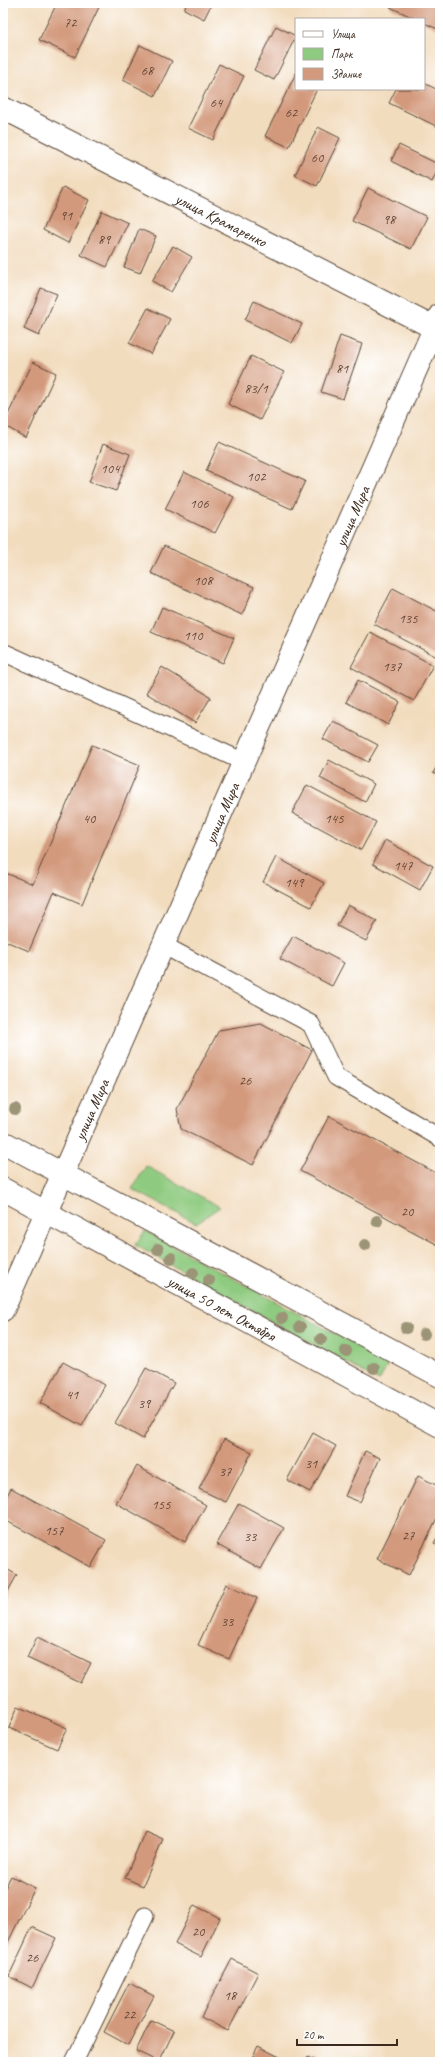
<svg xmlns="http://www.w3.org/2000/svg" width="443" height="2065" font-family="Caveat,sans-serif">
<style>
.green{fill:#8eca7f;stroke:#647a4e}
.building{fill:#d3997c}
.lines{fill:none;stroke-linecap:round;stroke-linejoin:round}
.lane-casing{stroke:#564536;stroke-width:19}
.street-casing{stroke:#564536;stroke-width:24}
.lane{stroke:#fff;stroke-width:17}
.street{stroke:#fff;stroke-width:22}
.tree{fill:#9b9476}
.labels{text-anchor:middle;stroke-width:3;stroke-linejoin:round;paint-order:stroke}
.number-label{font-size:14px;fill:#614636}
.street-label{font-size:16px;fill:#3b2a1e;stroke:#fff}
</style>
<rect width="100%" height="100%" fill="#fff"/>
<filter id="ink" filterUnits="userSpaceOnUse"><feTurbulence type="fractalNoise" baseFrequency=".025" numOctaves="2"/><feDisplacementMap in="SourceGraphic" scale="8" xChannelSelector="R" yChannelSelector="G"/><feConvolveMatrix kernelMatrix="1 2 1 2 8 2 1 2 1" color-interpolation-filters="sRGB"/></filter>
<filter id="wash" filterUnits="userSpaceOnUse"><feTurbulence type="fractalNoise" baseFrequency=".012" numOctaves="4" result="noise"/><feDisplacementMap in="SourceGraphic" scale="16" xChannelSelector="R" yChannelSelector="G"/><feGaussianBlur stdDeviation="0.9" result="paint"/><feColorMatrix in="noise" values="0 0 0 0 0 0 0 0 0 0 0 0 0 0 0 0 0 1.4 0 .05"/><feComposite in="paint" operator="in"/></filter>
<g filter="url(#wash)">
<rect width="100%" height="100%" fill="#f2dcbe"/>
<!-- green -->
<g class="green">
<polygon points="146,1166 220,1207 196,1223 132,1189"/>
<polygon points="145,1231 389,1363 379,1381 135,1245"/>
</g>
<g id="blocks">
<!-- building -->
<g class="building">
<polygon points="57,3 101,3 75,57 39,40"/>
<polygon points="187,3 212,3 204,19 184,9"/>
<polygon points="392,3 440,3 440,30 424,23 424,19 416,19 390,7"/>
<polygon points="276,26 296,36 274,80 254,70"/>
<polygon points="140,45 172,61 155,96 123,80"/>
<polygon points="219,64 244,76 213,140 188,128"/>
<polygon points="296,73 296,89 317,89 289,147 265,136"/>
<polygon points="424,83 440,91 440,128 389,103 396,89 424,89"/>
<polygon points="318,127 340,138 317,186 295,175"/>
<polygon points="399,145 440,165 432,182 391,161"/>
<polygon points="63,187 89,200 68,243 43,230"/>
<polygon points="368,188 427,217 411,249 352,221"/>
<polygon points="102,211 128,223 107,267 81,255"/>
<polygon points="139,229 156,236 140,273 124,267"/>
<polygon points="173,246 192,257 171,292 152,281"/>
<polygon points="41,288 57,294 39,336 24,329"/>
<polygon points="254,301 302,324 292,343 245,320"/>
<polygon points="148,308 170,319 151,354 129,343"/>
<polygon points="340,336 362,344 343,399 321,392"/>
<polygon points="251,356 284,372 260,420 228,404"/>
<polygon points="33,362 56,373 26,438 3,425"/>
<polygon points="219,442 305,481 292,509 206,471"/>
<polygon points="103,444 130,454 116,491 89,482"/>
<polygon points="184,472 234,497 215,533 165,509"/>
<polygon points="164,546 254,587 242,615 151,573"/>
<polygon points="393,588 440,613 440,651 437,657 374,624"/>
<polygon points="162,607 234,638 223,663 151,632"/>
<polygon points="370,632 433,665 414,701 351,667"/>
<polygon points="162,667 211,697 195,723 146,693"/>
<polygon points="358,680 400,702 388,725 346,702"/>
<polygon points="333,721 378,745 368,762 323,739"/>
<polygon points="92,745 140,765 82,904 54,892 29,951 3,940 3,872 33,884"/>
<polygon points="329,760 374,784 365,802 320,778"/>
<polygon points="440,761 440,776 433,773"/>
<polygon points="307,785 376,822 361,850 292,813"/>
<polygon points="385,840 433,866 420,890 373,864"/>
<polygon points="276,857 324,883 311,907 263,882"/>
<polygon points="348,905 377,921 366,941 337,926"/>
<polygon points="293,936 344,963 332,986 280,959"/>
<polygon points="261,1023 312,1050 253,1165 181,1129 177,1109 219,1030"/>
<polygon points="329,1116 440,1175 440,1246 300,1171"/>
<polygon points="63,1362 105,1385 82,1426 40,1403"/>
<polygon points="146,1368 174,1383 143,1439 115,1423"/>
<polygon points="313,1433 336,1446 310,1492 287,1480"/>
<polygon points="224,1439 252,1452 226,1502 199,1489"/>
<polygon points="365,1451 380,1458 360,1502 345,1496"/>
<polygon points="137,1466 206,1505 185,1542 116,1503"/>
<polygon points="418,1476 440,1487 440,1512 409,1575 377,1559"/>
<polygon points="11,1488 106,1540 91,1567 3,1519 3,1503"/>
<polygon points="239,1503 284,1528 261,1569 216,1544"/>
<polygon points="440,1533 440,1547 434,1543"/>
<polygon points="3,1567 17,1575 3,1600"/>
<polygon points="226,1584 257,1598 229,1659 198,1645"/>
<polygon points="37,1637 91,1663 81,1683 27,1658"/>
<polygon points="18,1706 67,1728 57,1749 9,1728"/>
<polygon points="145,1831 163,1839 143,1886 125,1878"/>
<polygon points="11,1876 35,1888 3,1952 3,1892"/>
<polygon points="194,1905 220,1918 201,1957 175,1944"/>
<polygon points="32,1927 56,1938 32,1988 9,1976"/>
<polygon points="232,1959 258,1973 228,2031 201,2017"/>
<polygon points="129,1983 154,1996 128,2045 104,2032"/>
<polygon points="151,2020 174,2031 159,2062 136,2051"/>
<polygon points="258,2046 289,2062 250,2062"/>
<polygon points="308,2057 318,2062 305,2062"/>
</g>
</g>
</g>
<g filter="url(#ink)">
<use href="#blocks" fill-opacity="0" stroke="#564536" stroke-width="1"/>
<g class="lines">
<!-- lane casing -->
<g class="lane-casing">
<g id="lane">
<polyline points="3,652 244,762"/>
<polyline points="163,945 311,1024 336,1077 440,1138"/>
<polyline points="74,2062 145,1916"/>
</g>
</g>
<!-- street casing -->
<g class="street-casing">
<g id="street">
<path id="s1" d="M3,108L440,331"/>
<polyline points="3,1142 440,1376"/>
<path id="s2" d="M3,1189L440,1426"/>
<path id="s3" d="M3,1310L440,315"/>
</g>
</g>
<!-- lane -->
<use href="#lane" class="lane"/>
<!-- street -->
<use href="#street" class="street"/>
</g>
<!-- trees -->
<g class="tree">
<circle cx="15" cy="1109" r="6"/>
<circle cx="377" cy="1221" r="6"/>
<circle cx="365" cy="1245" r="6"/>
<circle cx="158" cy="1249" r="6"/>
<circle cx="171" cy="1258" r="6"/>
<circle cx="193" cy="1273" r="6"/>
<circle cx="209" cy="1280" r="6"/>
<circle cx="282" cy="1318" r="6"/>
<circle cx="300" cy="1327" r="6"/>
<circle cx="406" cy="1328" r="6"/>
<circle cx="424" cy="1334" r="6"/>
<circle cx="321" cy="1339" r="6"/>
<circle cx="346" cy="1351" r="6"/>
<circle cx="374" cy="1368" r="6"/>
</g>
</g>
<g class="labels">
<!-- number labels -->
<g class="number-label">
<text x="70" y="27">72</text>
<text x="147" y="75">68</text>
<text x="216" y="107">64</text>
<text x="291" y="117">62</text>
<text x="317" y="162">60</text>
<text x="66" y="220">91</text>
<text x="389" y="224">98</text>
<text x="104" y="244">89</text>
<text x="342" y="373">81</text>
<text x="256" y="393">83/1</text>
<text x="110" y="473">104</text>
<text x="256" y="481">102</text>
<text x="199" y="508">106</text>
<text x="203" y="585">108</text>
<text x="408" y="623">135</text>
<text x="193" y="640">110</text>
<text x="392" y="671">137</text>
<text x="89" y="823">40</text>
<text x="334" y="823">145</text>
<text x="403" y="870">147</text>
<text x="294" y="887">149</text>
<text x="245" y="1085">26</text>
<text x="407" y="1216">20</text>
<text x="72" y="1399">41</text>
<text x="144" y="1408">39</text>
<text x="311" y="1468">31</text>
<text x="225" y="1476">37</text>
<text x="161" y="1509">155</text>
<text x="54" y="1535">157</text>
<text x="408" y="1540">27</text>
<text x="250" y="1541">33</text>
<text x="227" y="1626">33</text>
<text x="198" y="1936">20</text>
<text x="32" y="1962">26</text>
<text x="230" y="2000">18</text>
<text x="129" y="2019">22</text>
</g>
<!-- street labels -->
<g class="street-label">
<text dy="6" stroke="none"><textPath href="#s1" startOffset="245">улица Крамаренко</textPath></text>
<text dy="6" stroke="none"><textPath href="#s3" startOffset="867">улица Мира</textPath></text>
<text dy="6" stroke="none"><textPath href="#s3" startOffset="543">улица Мира</textPath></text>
<text dy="6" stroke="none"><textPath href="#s3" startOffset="219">улица Мира</textPath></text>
<text dy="6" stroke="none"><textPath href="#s2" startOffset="249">улица 50 лет Октября</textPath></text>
</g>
</g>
<!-- margin -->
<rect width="443" height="2065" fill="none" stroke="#fff" stroke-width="16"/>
<!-- legend -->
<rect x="295" y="18" width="130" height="72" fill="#ffffff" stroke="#b1aaa5"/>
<rect x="303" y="31" width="20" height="6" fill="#ffffff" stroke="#b1aaa5"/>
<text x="331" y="38" font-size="12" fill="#3b2a1e">Улица</text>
<rect x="303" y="48" width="20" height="12" fill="#8eca7f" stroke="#b1aaa5"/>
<text x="331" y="58" font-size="12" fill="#3b2a1e">Парк</text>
<rect x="303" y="68" width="20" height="12" fill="#d3997c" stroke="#b1aaa5"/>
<text x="331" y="78" font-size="12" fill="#3b2a1e">Здание</text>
<!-- scale -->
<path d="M297 2039v6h100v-6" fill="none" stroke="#3b2a1e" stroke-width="2"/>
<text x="303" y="2039" font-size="12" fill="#3b2a1e" stroke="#ffffff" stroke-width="3" paint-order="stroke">20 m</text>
</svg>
